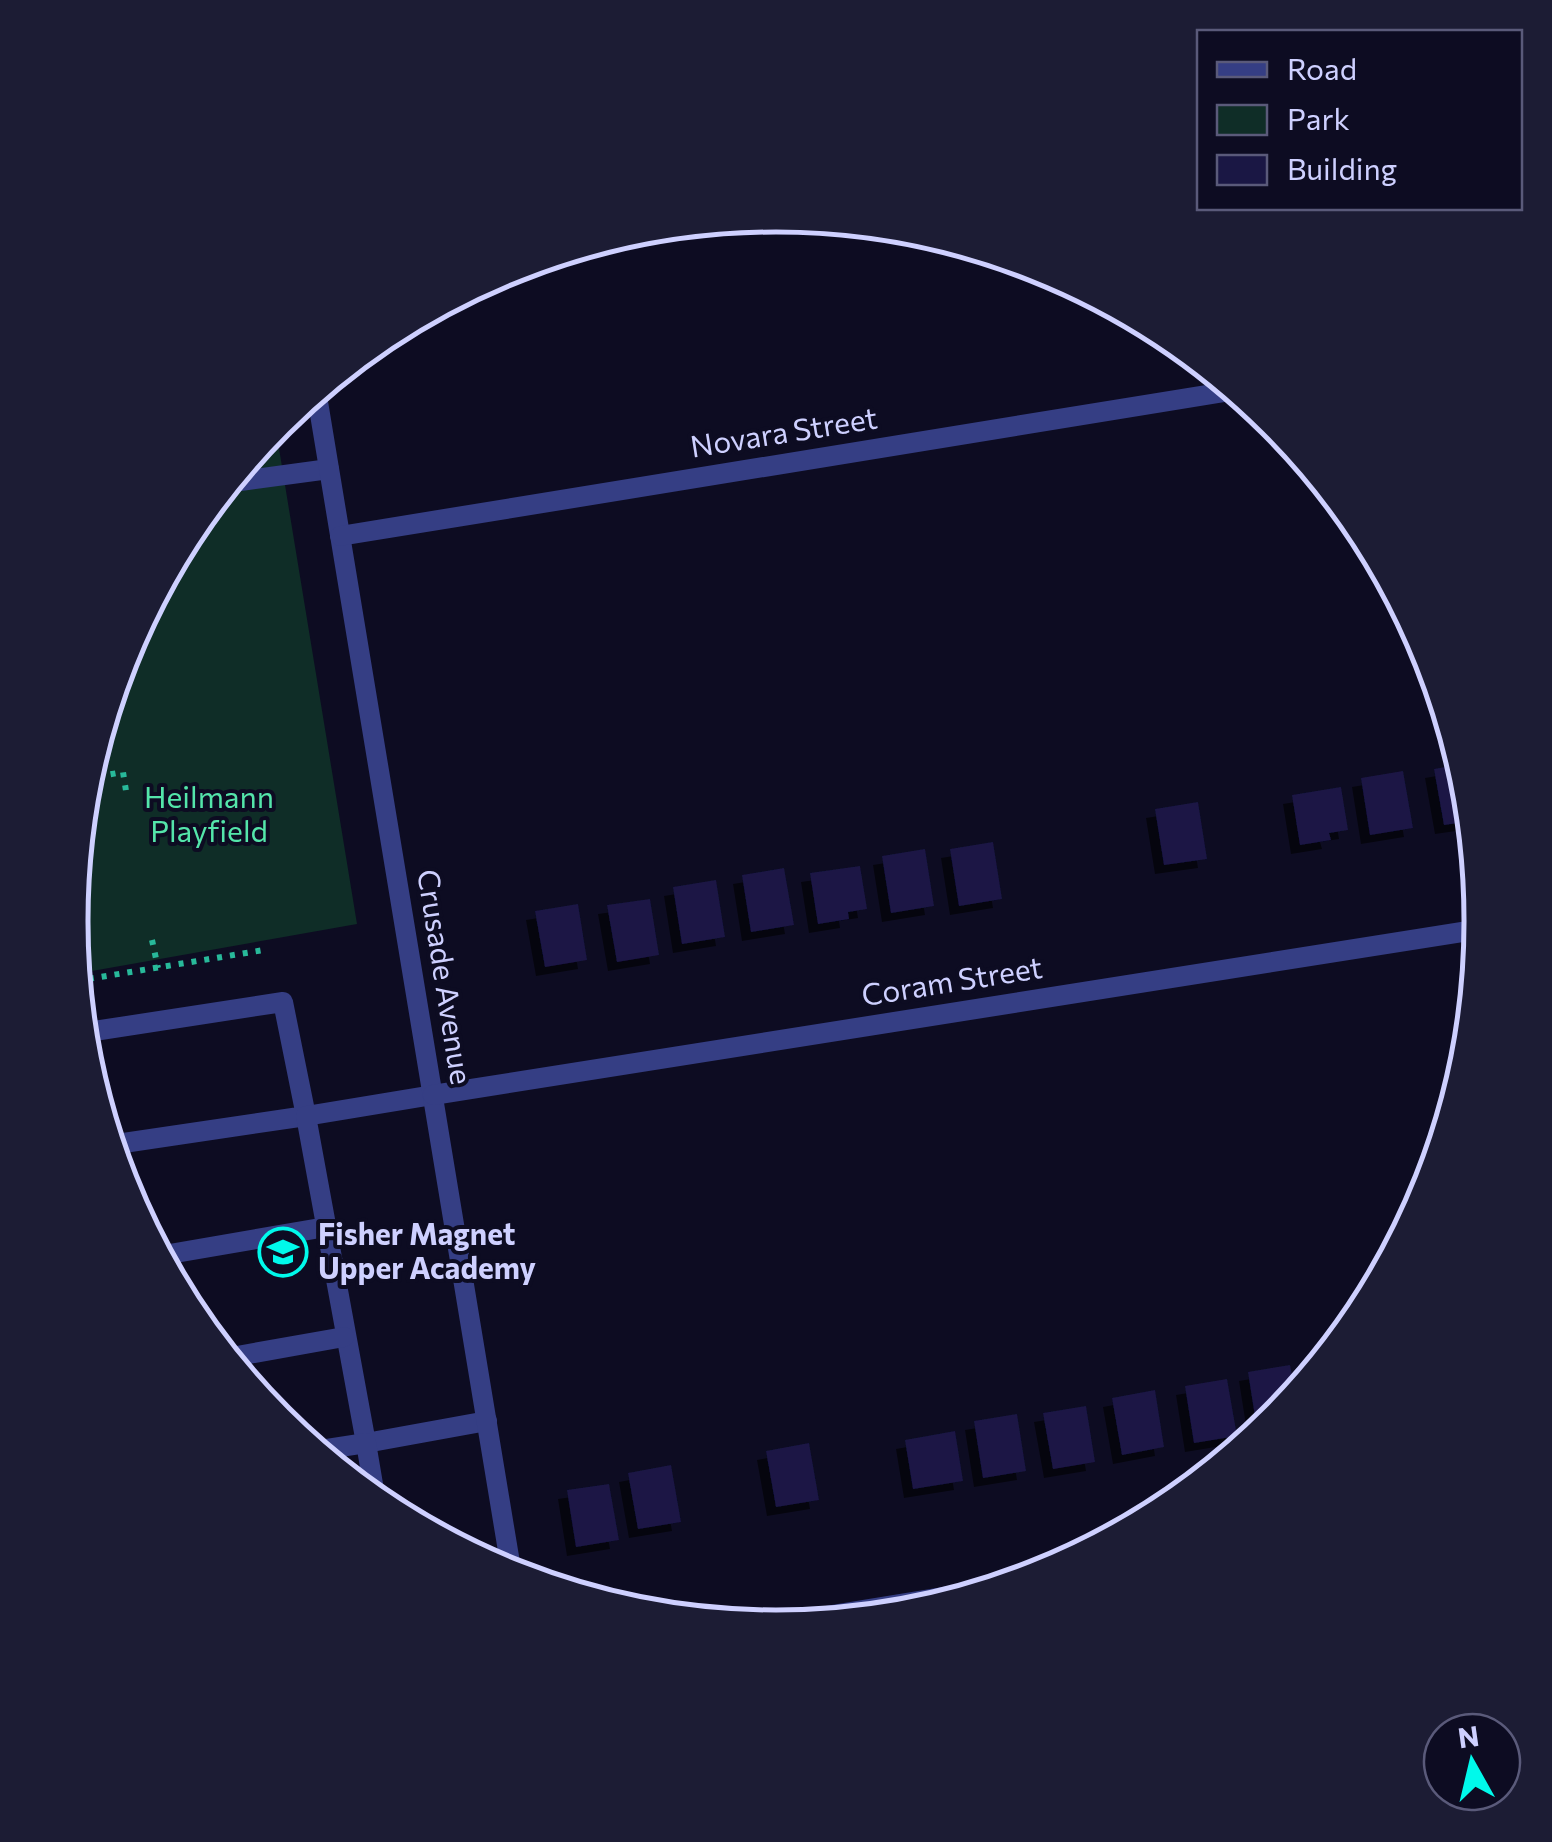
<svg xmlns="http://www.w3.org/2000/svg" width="1552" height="1842" font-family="Commissioner,sans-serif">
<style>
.green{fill:#0f2d27}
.building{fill:#1a1744;filter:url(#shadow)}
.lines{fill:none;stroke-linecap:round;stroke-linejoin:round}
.path{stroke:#28b99a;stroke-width:6;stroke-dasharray:5 8;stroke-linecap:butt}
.lane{stroke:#353e84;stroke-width:20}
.street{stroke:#353e84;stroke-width:20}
.labels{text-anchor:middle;stroke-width:8;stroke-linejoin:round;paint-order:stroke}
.street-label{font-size:30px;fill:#ced0ff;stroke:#0d0c22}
.park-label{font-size:30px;fill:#54e5aa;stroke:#0d0c22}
.poi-label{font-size:30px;font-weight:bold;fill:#ced0ff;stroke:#0d0c22;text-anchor:start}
.rim{fill:none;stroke:#ced0ff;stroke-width:5}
</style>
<defs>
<filter id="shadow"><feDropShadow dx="-9" dy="9" stdDeviation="0" flood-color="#0009"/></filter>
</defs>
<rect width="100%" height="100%" fill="#0d0c22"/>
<!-- green -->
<path class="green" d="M275,424L357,924L75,974C60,819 106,662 188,530C212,492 247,458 275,424Z"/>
<!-- building -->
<g class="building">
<polygon points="1463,764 1469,784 1472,821 1444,825 1434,769"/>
<polygon points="1403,771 1413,828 1370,835 1361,778"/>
<polygon points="1341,787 1348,830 1329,833 1331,840 1300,845 1292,795"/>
<polygon points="1198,802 1207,859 1164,865 1155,809"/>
<polygon points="993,842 1002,899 959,906 950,849"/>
<polygon points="925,849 934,906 891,913 882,856"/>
<polygon points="860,866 867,909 848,912 849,919 818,924 810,873"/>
<polygon points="784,868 794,925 751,932 742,875"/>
<polygon points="716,880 725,937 682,944 673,887"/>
<polygon points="650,899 659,955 617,962 607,905"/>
<polygon points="578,904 587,960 545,967 535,911"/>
<polygon points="1290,1365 1296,1395 1275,1421 1267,1427 1257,1429 1248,1372"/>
<polygon points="1227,1379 1237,1436 1194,1443 1185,1386"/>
<polygon points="1155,1390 1164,1447 1122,1455 1112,1398"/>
<polygon points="1086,1406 1095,1462 1053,1469 1043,1413"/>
<polygon points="1017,1414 1026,1471 983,1478 974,1421"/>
<polygon points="955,1431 963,1481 913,1489 905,1440"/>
<polygon points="809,1443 819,1500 776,1507 766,1451"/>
<polygon points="671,1465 681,1522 638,1529 628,1473"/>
<polygon points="609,1484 619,1540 576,1547 567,1490"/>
</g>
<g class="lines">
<!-- path -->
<g class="path">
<polyline points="85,779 123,772 127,797"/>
<polyline points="152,940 158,968"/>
<polyline points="76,981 264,950"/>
</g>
<!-- lane -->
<g class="lane">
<polyline points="226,483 329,469"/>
<polyline points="81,1033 283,1002 306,1116 110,1145"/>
<polyline points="433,1095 306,1116 366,1443 487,1421"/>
<polyline points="158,1256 326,1227"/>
<polyline points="226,1358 344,1337"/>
<polyline points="314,1451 366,1443 376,1502"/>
</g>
<!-- street -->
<g class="street">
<polyline points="316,390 512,1575"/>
<polyline points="340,536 1237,390"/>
<polyline points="433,1095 1481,929"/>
<polyline points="764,1626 998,1588"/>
</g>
</g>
<!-- icons -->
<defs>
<g id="school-ring" transform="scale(2.5)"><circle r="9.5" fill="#0d0c22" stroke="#00f9eb" stroke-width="1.5"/><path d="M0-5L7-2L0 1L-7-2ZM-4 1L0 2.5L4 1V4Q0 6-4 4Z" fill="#00f9eb"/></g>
</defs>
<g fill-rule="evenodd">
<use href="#school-ring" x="283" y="1252"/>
</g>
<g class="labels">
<!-- street labels -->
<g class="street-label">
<text transform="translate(784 433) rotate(-9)" y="10">Novara Street</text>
<text transform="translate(444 977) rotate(81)" y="10">Crusade Avenue</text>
<text transform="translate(952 982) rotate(-9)" y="10">Coram Street</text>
</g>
<!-- park labels -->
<g class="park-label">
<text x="209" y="808">Heilmann<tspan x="209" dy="34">Playfield</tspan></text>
</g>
<!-- poi labels -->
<g class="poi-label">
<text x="318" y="1245">Fisher Magnet<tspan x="318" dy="34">Upper Academy</tspan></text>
</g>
</g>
<!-- crop -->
<path d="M0 0H1552V1842H0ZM776 232H776A688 688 0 0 1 1464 920V922A688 688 0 0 1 776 1610H776A688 688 0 0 1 88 922V920A688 688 0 0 1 776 232Z" fill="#1c1c34" fill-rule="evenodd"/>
<path class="rim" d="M776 232H776A688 688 0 0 1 1464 920V922A688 688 0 0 1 776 1610H776A688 688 0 0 1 88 922V920A688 688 0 0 1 776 232Z"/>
<!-- legend -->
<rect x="1197" y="30" width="325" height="180" fill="#0d0c22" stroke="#5a5a7a" stroke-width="2.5"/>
<rect x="1217" y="62" width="50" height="15" fill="#353e84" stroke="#5a5a7a" stroke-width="2.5"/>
<text x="1287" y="80" font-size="30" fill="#ced0ff">Road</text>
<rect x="1217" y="105" width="50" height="30" fill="#0f2d27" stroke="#5a5a7a" stroke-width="2.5"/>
<text x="1287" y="130" font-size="30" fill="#ced0ff">Park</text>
<rect x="1217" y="155" width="50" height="30" fill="#1a1744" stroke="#5a5a7a" stroke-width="2.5"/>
<text x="1287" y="180" font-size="30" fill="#ced0ff">Building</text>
<!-- north arrow -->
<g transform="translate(1472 1762) rotate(352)"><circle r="48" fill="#0d0c22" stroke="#5a5a7a" stroke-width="2.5"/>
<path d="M0-8L18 38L0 25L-18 38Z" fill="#00f9eb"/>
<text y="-15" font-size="28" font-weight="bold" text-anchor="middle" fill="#ced0ff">N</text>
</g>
</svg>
